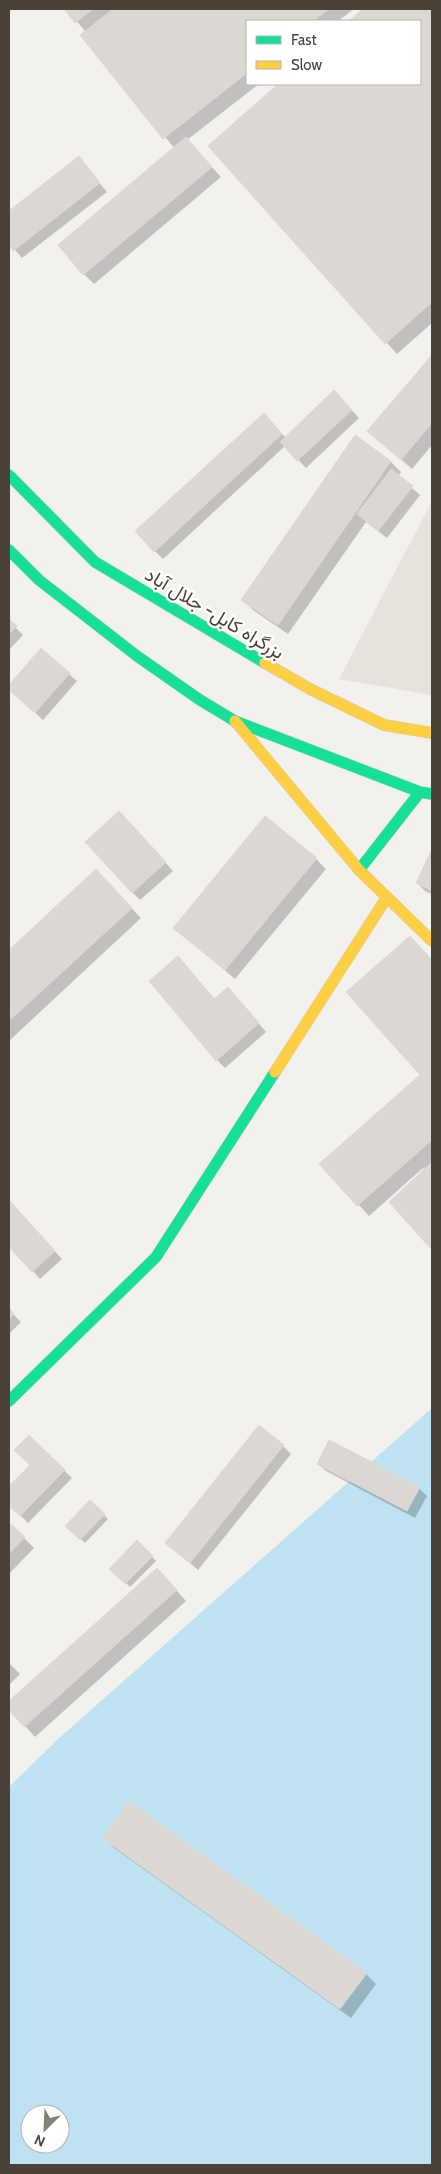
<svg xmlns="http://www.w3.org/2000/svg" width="441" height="2174" viewBox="0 0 441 2174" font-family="Cabin,Vazirmatn,sans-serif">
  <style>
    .residential { fill: #e7e2db }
    .water { fill: #bee2f1; fill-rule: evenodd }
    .shadow { fill: #0003 }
    .building { fill: #dbd8d4; stroke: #dcd8d3 }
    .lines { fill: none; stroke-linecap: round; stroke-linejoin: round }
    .fast-casing { stroke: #d2cdc5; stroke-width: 12 }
    .slow-casing { stroke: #d2cdc5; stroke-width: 12 }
    .fast { stroke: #16e098; stroke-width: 11 }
    .slow { stroke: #ffcf43; stroke-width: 11 }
    .labels { text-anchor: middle; stroke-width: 5; stroke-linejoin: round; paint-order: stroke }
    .street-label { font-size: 19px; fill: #4a4138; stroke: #fff }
  </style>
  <rect width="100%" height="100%" fill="#f3f1ee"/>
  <path class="residential" d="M432,501V695L339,679Z"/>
  <path class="water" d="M432,1408V2165H9V1787L57,1740ZM30,2114H60V2144H30Z"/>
  <path class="shadow" d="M66,9H354L338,21H247V84H259L187,140L221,177L94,284L84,274L175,149L82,35L86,32Z
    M365,9H432V323L397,354L210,146L280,84H420V21H350Z
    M79,158L107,192L22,258L9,243V212Z
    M432,357V445L412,469L369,431Z
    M342,400L359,418L306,468L285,446L163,559L155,551L272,423L286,438Z
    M355,437L391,462L401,472L398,476L420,495L387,538L366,522L288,634L253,610L243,600Z
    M9,621L23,635L9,650Z
    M41,650L77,681L43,720L9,689Z
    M127,820L173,871L140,900L133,893Z
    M432,852V894L425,891L417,883Z
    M316,859L326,869L235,979L175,928Z
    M96,871L141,918L9,1041V952Z
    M421,948L432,961V1248L390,1202L425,1170L423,1168L369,1216L321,1164L422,1075Z
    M186,966L215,1000L236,997L266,1032L225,1068L217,1060Z
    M9,1202L62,1259L40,1279L9,1245Z
    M9,1310L21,1322L9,1334Z
    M29,1437L72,1478L28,1523L9,1504V1488L31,1465Z
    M283,1446L291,1454L198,1570L167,1543Z
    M318,1464L419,1488L427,1496L415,1518L326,1471Z
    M90,1501L108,1519L85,1543L67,1526Z
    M11,1525L34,1548L9,1574V1528Z
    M137,1542L156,1561L130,1587L111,1569Z
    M157,1569L186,1601L35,1737L9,1708V1703Z
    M9,1663L20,1674L9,1685Z
    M104,1838L366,1974L376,1984L351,2018L114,1848Z"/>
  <path class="building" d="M64,9H93L75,23Z
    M113,9H329L313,21H247V73L163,139L80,35Z
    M363,9H432V302L385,344L208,146L278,84H420V21H349Z
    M186,137L212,167L83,275L58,245Z
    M79,156L100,183L13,251L9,245V211Z
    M432,355V423L401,460L367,431Z
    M334,390L352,410L297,461L280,442Z
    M264,413L282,434L154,552L135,531Z
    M355,435L391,461L278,625L241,600Z
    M391,469L413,486L378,531L357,514Z
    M9,619L17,626L9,634Z
    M41,648L70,673L35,713L9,690V685Z
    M119,811L166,862L132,893L85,842Z
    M265,816L317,858L225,970L173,928Z
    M432,849V891L416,883Z
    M96,869L132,908L9,1021V950Z
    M410,936L432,960V1140L357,1206L319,1164L420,1075L346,992Z
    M178,956L214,999L228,987L259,1023L216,1061L149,981Z
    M432,1162V1250L389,1202Z
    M9,1200L55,1251L32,1272L9,1247Z
    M9,1308L14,1314L9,1319Z
    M259,1425L284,1445L190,1563L165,1543Z
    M29,1435L65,1470L20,1516L9,1506V1486L30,1465L14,1450Z
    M329,1440L420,1487L407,1511L317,1464Z
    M90,1500L105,1514L80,1540L65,1526Z
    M11,1524L25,1537L9,1554V1526Z
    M137,1540L153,1556L125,1584L109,1569Z
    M157,1568L177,1590L24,1727L9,1710V1701Z
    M128,1801L367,1973L340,2009L102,1838Z"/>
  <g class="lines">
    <g class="fast-casing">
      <path id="fast" d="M9,475L95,562L265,663
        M9,550L39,580L137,656L200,700L235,721L420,792L432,794
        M359,870L420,792
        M9,1401L156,1257L275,1072"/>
    </g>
    <g class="slow-casing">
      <path id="slow" d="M265,663L310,689L384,725L432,733
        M235,721L359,870L432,941
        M275,1072L387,897"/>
    </g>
    <use href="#fast" class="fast"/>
    <use href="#slow" class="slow"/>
  </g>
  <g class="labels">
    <g class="street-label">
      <text transform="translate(215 613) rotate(31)" y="7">بزرگراه کابل- جلال آباد</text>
    </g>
  </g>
  <rect width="441" height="2174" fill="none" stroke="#4a4138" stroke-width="20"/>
  <rect x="246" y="20" width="175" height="65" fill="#ffffff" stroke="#b7b3af"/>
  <rect x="256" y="36" width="25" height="8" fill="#16e098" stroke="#b7b3af"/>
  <text x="291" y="45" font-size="15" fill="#4a4138">Fast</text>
  <rect x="256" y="61" width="25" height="8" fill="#ffcf43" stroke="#b7b3af"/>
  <text x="291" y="70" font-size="15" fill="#4a4138">Slow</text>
  <g transform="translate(45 2129) rotate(204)"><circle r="24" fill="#ffffff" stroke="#b7b3af"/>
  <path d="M0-4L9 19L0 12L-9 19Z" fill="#857f78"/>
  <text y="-8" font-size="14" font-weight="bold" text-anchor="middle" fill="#4a4138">N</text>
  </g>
</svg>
